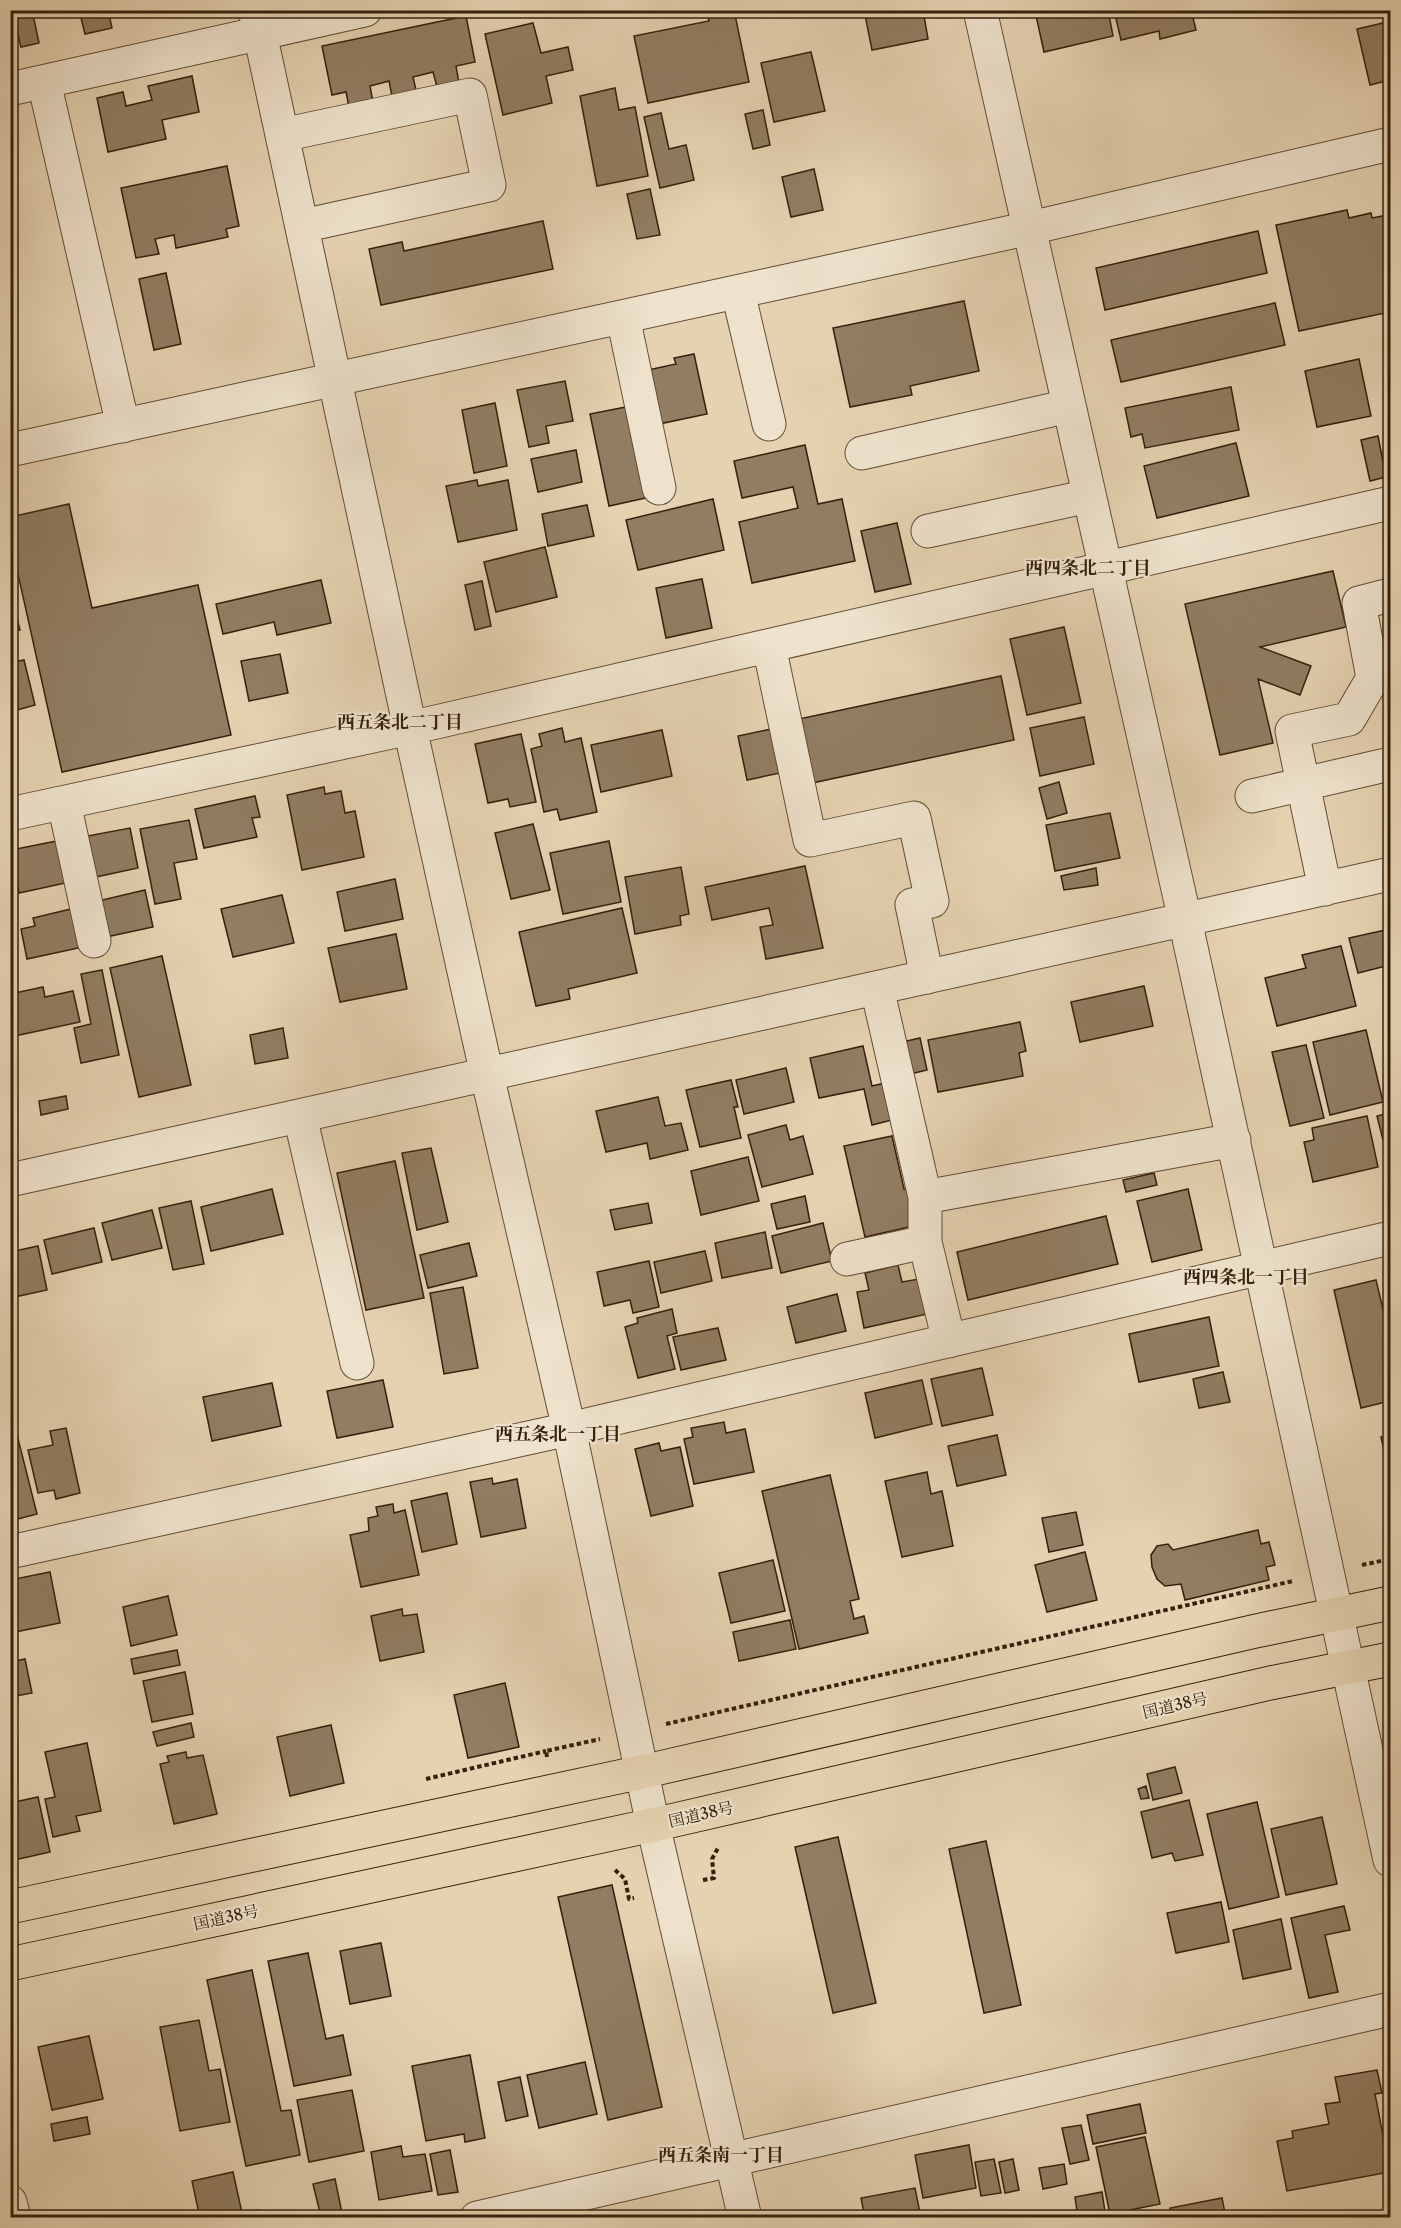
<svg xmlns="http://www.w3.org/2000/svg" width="1401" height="2228" viewBox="0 0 1401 2228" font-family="'Libre Caslon Text','Noto Serif JP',serif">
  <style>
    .building { fill: #917d62; stroke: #35200c; stroke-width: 1.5 }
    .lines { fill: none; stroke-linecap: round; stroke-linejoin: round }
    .minor-casing { stroke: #614c35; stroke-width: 35 }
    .highway-casing { stroke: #35200c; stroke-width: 35 }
    .path { stroke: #35200c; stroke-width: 4; stroke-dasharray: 4.5 3; stroke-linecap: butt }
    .minor { stroke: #eee2cc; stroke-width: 33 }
    .highway { stroke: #e5d2b1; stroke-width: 33 }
    .labels { text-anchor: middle; stroke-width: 4.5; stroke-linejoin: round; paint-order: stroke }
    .street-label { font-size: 16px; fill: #35200c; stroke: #eee2cc }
    .neighbourhood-label { font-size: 18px; font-weight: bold; fill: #35200c; stroke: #eee2cc }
  </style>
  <rect width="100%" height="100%" fill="#e5d2b1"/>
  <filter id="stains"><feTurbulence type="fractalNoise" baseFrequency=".00333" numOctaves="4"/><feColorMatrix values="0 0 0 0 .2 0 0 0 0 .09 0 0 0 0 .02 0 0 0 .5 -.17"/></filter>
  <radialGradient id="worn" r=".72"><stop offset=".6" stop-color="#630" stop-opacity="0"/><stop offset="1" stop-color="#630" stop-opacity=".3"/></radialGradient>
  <path class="building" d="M12,10H32L39,43L21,47Z
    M79,10H108L112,28L85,34Z
    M714,10H734L749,82L648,103L634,36L709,21L707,12Z
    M864,10H923L928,39L872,50Z
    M1108,10L1113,36L1044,52L1035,11Z
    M1114,10H1191L1196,30L1160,39L1159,31L1121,40Z
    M466,16L475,62L456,66L459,83L437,87L433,72L413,77L416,90L392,96L389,81L370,86L373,102L349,107L346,92L332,95L322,46Z
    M533,23L541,53L568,47L573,70L546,76L552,103L503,115L485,34Z
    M1383,23L1390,54V80L1370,85L1357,29Z
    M811,52L825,111L774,122L761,63Z
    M192,76L199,112L162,120L166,139L108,152L97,98L123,92L126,106L152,100L148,86Z
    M615,88L619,110L635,107L648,176L597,186L580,96Z
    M763,110L770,145L753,149L745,114Z
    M661,113L669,149L686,145L694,180L660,188L644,117Z
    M227,166L239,226L226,229L228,237L176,248L174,235L155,239L159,254L136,258L121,188Z
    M814,169L823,210L791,217L782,177Z
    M650,189L660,235L637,239L627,194Z
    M1347,210L1349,218L1371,213L1372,218L1388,215L1390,227V255L1385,256L1390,283V312L1299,331L1276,225Z
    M543,221L553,269L381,305L369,249L402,242L404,251Z
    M1258,231L1267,273L1105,310L1096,268Z
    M166,273L181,344L154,350L139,279Z
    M964,301L979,371L910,386L912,395L850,407L833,328Z
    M1275,303L1285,345L1121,382L1111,340Z
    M694,354L707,414L659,424L648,370L676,364L674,358Z
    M1359,359L1371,416L1317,427L1305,371Z
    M565,381L573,421L546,426L549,443L529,447L517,390Z
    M1231,387L1239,430L1145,448L1142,434L1131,437L1125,408Z
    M495,403L507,466L474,473L462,410Z
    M636,405L655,496L609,506L590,414Z
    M1378,436L1386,477L1370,481L1361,440Z
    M1236,443L1249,496L1157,518L1144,466Z
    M805,445L818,504L842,499L855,561L752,583L739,522L798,508L793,487L742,498L734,461Z
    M576,450L582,482L538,492L531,459Z
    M477,480L478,486L508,480L517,530L458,542L446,486Z
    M713,499L724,550L638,570L626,520Z
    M69,504L92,608L198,585L231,735L62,772L10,538V517Z
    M587,505L594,536L548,546L542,514Z
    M897,523L911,584L875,592L861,531Z
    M545,547L557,597L496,612L484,562Z
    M1333,571L1346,627L1260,647L1311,666L1300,695L1258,679L1273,743L1220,755L1185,604Z
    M702,579L712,628L666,638L656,588Z
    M321,580L331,623L277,635L274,622L223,634L216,604Z
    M482,581L491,626L475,630L465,585Z
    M10,591L20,630L10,632Z
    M1064,627L1081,703L1027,715L1010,639Z
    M280,654L288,693L249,701L241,661Z
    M24,660L35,705L10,712V663Z
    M1001,676L1014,740L812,783L799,719Z
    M1084,717L1094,764L1040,776L1030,728Z
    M562,728L565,742L581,738L597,812L560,820L557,809L544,812L531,749L542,746L539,734Z
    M776,728L785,772L747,780L738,736Z
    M662,730L672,776L601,792L591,745Z
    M521,734L536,802L510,807L508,799L488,803L475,744Z
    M1059,782L1067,813L1047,819L1039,788Z
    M324,787L325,794L341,791L345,813L355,811L364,857L302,870L287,795Z
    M255,796L260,817L252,818L257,837L204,848L195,809Z
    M1110,813L1120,858L1055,871L1046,825Z
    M189,820L197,859L174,863L181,899L155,904L140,829Z
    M533,824L550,890L511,899L495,833Z
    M130,828L138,868L91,878L82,837Z
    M62,840L70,882L19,893L11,850Z
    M609,841L621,902L563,914L550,853Z
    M805,866L823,948L766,959L760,927L773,925L769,908L712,920L705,887Z
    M681,867L689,914L680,916L681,925L635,934L625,877Z
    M1096,868L1098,885L1064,890L1061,876Z
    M395,879L403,919L345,931L337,892Z
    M145,890L153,927L106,937L98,901Z
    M282,895L294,943L233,957L221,909Z
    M75,908L83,947L27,959L21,929L35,926L33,918Z
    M622,908L637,973L568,989L570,999L536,1006L519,932Z
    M1390,929V965L1358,973L1349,938Z
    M396,934L407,989L340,1002L328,948Z
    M1341,946L1356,1006L1277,1026L1265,978L1306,968L1302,955Z
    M162,956L191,1085L139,1097L110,968Z
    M102,970L119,1055L81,1063L74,1028L91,1024L81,974Z
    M1144,986L1153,1026L1080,1042L1071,1002Z
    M43,987L45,997L73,991L80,1022L10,1037V994Z
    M1020,1022L1026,1051L1019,1053L1023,1076L938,1092L928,1040Z
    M283,1028L288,1058L255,1064L250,1035Z
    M1366,1030L1383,1102L1330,1115L1313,1042Z
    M920,1038L927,1070L906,1075L898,1043Z
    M1306,1045L1324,1118L1290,1126L1272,1052Z
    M863,1046L872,1086L885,1083L892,1120L872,1125L864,1089L819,1098L810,1058Z
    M786,1068L794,1102L744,1114L736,1080Z
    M731,1080L738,1107H734L741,1138L700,1147L686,1090Z
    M66,1096L68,1109L41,1115L39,1101Z
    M658,1097L665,1126L681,1123L688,1150L650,1159L647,1143L606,1152L596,1111Z
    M1390,1113V1156H1387L1377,1116Z
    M1367,1116L1378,1167L1313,1182L1304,1142L1314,1140L1312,1128Z
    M786,1125L790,1140L803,1136L813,1174L762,1187L748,1135Z
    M892,1136L904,1189L911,1187L913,1226L865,1237L844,1146Z
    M431,1148L448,1222L417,1230L402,1153Z
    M748,1157L759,1201L701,1215L691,1171Z
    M395,1161L424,1298L366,1310L337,1173Z
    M1154,1173L1157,1185L1126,1192L1123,1180Z
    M272,1189L283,1234L211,1251L201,1207Z
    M1188,1189L1202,1250L1152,1262L1137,1201Z
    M805,1196L810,1222L777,1229L771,1204Z
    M191,1201L204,1264L173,1270L159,1208Z
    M648,1203L652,1223L615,1230L610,1210Z
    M152,1210L162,1248L112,1260L102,1223Z
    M1106,1216L1118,1264L968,1300L957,1252Z
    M823,1223L832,1261L781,1273L772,1236Z
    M94,1228L102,1262L52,1274L44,1240Z
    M765,1232L772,1268L722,1278L715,1243Z
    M469,1243L477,1276L428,1288L420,1255Z
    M38,1246L47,1290L10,1298V1252Z
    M705,1251L712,1281L661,1293L654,1262Z
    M649,1261L659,1307L633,1313L630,1300L604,1306L597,1272Z
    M898,1265L902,1282L919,1279L927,1314L864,1328L857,1292L869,1290L865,1273Z
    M1376,1280L1386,1322L1390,1321V1401L1361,1408L1334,1290Z
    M463,1287L478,1368L444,1374L430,1293Z
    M837,1294L846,1331L796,1343L787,1307Z
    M672,1309L677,1333L667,1336L675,1369L638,1378L625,1327L638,1323L637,1318Z
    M1209,1317L1219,1366L1139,1382L1129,1334Z
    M718,1328L726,1360L681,1370L673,1337Z
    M982,1368L993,1415L942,1426L931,1379Z
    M1223,1372L1230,1402L1199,1408L1193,1379Z
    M383,1380L393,1427L337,1438L327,1391Z
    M922,1380L932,1424L875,1438L865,1393Z
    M272,1383L281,1426L212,1441L203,1397Z
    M10,1407L37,1514L10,1521Z
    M724,1422L726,1433L745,1429L754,1472L694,1484L684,1439L693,1437L691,1428Z
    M66,1428L80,1493L56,1499L54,1490L38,1493L28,1450L53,1445L50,1431Z
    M1390,1434V1478L1381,1437Z
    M997,1435L1006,1475L957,1486L948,1446Z
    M659,1443L661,1451L680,1447L693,1506L651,1516L635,1449Z
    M927,1472L931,1494L942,1491L953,1546L902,1557L885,1481Z
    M830,1475L859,1599L850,1601L854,1619L864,1616L868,1633L799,1649L762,1491Z
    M492,1478L493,1484L517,1479L526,1528L481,1537L470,1482Z
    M447,1493L457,1544L422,1552L411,1501Z
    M393,1504L394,1513L405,1510L419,1575L361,1587L350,1535L369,1531L368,1518L378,1516L376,1507Z
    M1076,1512L1083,1545L1049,1552L1042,1518Z
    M1258,1530L1261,1544L1269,1542L1275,1565L1266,1567L1269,1580L1185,1600L1181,1584L1165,1586L1157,1579L1152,1567L1151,1555L1157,1546L1168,1544L1173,1550Z
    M1085,1552L1097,1600L1047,1612L1035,1565Z
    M773,1560L785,1611L731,1623L719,1573Z
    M50,1572L60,1623L10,1633V1580Z
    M168,1596L177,1635L131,1646L123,1607Z
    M402,1609L403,1616L417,1614L424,1652L380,1661L371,1616Z
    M790,1620L796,1649L739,1661L733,1632Z
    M177,1650L180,1665L134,1674L131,1659Z
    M25,1659L32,1693L10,1697V1662Z
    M185,1672L193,1714L152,1722L143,1681Z
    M505,1683L519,1747L468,1758L454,1695Z
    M191,1723L194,1737L157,1746L153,1732Z
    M331,1725L344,1783L290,1796L277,1737Z
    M87,1743L101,1811L76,1816L80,1831L53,1837L45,1799L55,1797L45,1752Z
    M186,1752L187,1758L203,1755L217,1814L174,1824L160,1764L169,1762L167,1756Z
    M1175,1767L1182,1793L1153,1800L1147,1774Z
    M1146,1786L1149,1798L1141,1799L1138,1789Z
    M38,1797L50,1852L10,1861V1803Z
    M1189,1800L1203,1855L1175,1861L1172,1853L1152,1858L1141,1812Z
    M1257,1802L1279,1897L1229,1909L1207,1814Z
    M1322,1817L1337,1884L1286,1895L1271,1829Z
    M838,1837L876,2003L833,2013L795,1847Z
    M986,1841L1021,2005L984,2013L949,1849Z
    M612,1885L662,2107L608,2120L558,1897Z
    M1221,1902L1229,1942L1176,1953L1167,1913Z
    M1344,1906L1350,1930L1325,1935L1338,1992L1309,1998L1291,1918Z
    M1281,1919L1291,1969L1243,1979L1233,1930Z
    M381,1943L391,1996L350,2004L340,1951Z
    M308,1953L326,2039L343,2035L351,2075L294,2086L268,1961Z
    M252,1970L281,2111L291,2110L300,2155L246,2166L207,1980Z
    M199,2020L209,2071L220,2069L230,2122L180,2131L160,2027Z
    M89,2036L103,2099L52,2110L38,2047Z
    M470,2055L485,2138L465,2142L464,2134L426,2141L412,2066Z
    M585,2062L597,2114L539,2128L527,2075Z
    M1377,2070L1382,2093L1375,2094L1390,2172L1287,2191L1277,2141L1293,2138L1292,2131L1329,2124L1325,2104L1340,2102L1335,2077Z
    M520,2077L528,2116L506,2121L498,2082Z
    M352,2090L364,2151L309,2162L297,2100Z
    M1140,2104L1146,2133L1093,2144L1087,2115Z
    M87,2117L90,2134L54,2141L51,2124Z
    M1081,2125L1089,2160L1070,2164L1062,2128Z
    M1145,2137L1160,2204L1110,2214L1096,2147Z
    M969,2145L976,2188L923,2198L915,2155Z
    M401,2146L403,2157L425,2154L432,2191L379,2200L371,2152Z
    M450,2150L458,2192L438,2195L430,2154Z
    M994,2159L1001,2193L981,2196L975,2162Z
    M1013,2159L1019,2190L1005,2193L999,2162Z
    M1064,2164L1067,2184L1043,2189L1039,2168Z
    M233,2172L242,2213L257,2210L259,2218H200L192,2181Z
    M335,2179L342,2213L321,2217L313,2184Z
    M915,2188L921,2218H865L861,2198Z
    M1102,2192L1106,2218H1078L1075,2197Z
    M1222,2198L1226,2218H1171L1170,2208Z
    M1381,2211L1382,2218H1348Z"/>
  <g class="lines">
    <g class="minor-casing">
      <path id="minor" d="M255,10L410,728L487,1075L569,1429L653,1825L745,2218
        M980,10L1185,920L1390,1860
        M44,82L123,426
        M10,89L365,10
        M282,135L470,95L489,185L302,226
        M738,292L769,424
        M623,317L659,488
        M10,450L1030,228L1390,144
        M862,453L1069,406
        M928,531L1089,496
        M769,646L810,840L914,818L932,901L912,905L927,977
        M1252,796L1390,764
        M64,803L94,941
        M10,814L410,728L1390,503
        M1325,889L1292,731L1349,719L1373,678L1359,603L1390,595
        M877,988L925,1197V1242
        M300,1116L357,1363
        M10,1180L1390,874
        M925,1197L1234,1140
        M847,1259L925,1242L949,1341
        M10,1552L569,1429L1390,1238
        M10,2202L14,2218
        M477,2218L1390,2009"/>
    </g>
    <g class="highway-casing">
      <path id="highway" d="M10,1907L642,1772L1256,1631L1390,1603
        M10,1964L653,1825L1270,1683L1390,1659"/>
    </g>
    <path class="path" d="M1362,1565L1390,1559
      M666,1724L1293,1581
      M547,1757L546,1751L600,1739
      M426,1779L546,1751
      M615,1870L625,1879L629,1899L634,1898
      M703,1880L714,1878L712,1859L718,1848"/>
    <use href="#minor" class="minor"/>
    <use href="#highway" class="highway"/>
  </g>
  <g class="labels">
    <g class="street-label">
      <text transform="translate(1175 1705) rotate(-13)" y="6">国道38号</text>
      <text transform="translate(701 1814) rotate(-13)" y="6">国道38号</text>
      <text transform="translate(226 1917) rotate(-12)" y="6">国道38号</text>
    </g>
    <g class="neighbourhood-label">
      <text x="1088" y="574">西四条北二丁目</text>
      <text x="400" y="728">西五条北二丁目</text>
      <text x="1246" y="1283">西四条北一丁目</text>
      <text x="558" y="1440">西五条北一丁目</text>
      <text x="721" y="2161">西五条南一丁目</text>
    </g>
  </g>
  <rect width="1401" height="2228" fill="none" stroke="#e5d2b1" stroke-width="36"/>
  <rect x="12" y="12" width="1377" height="2204" fill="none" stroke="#35200c" stroke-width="3"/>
  <rect x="18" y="18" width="1365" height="2192" fill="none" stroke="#35200c" stroke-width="1.5"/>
  <rect width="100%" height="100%" filter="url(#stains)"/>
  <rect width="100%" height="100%" fill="url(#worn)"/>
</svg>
